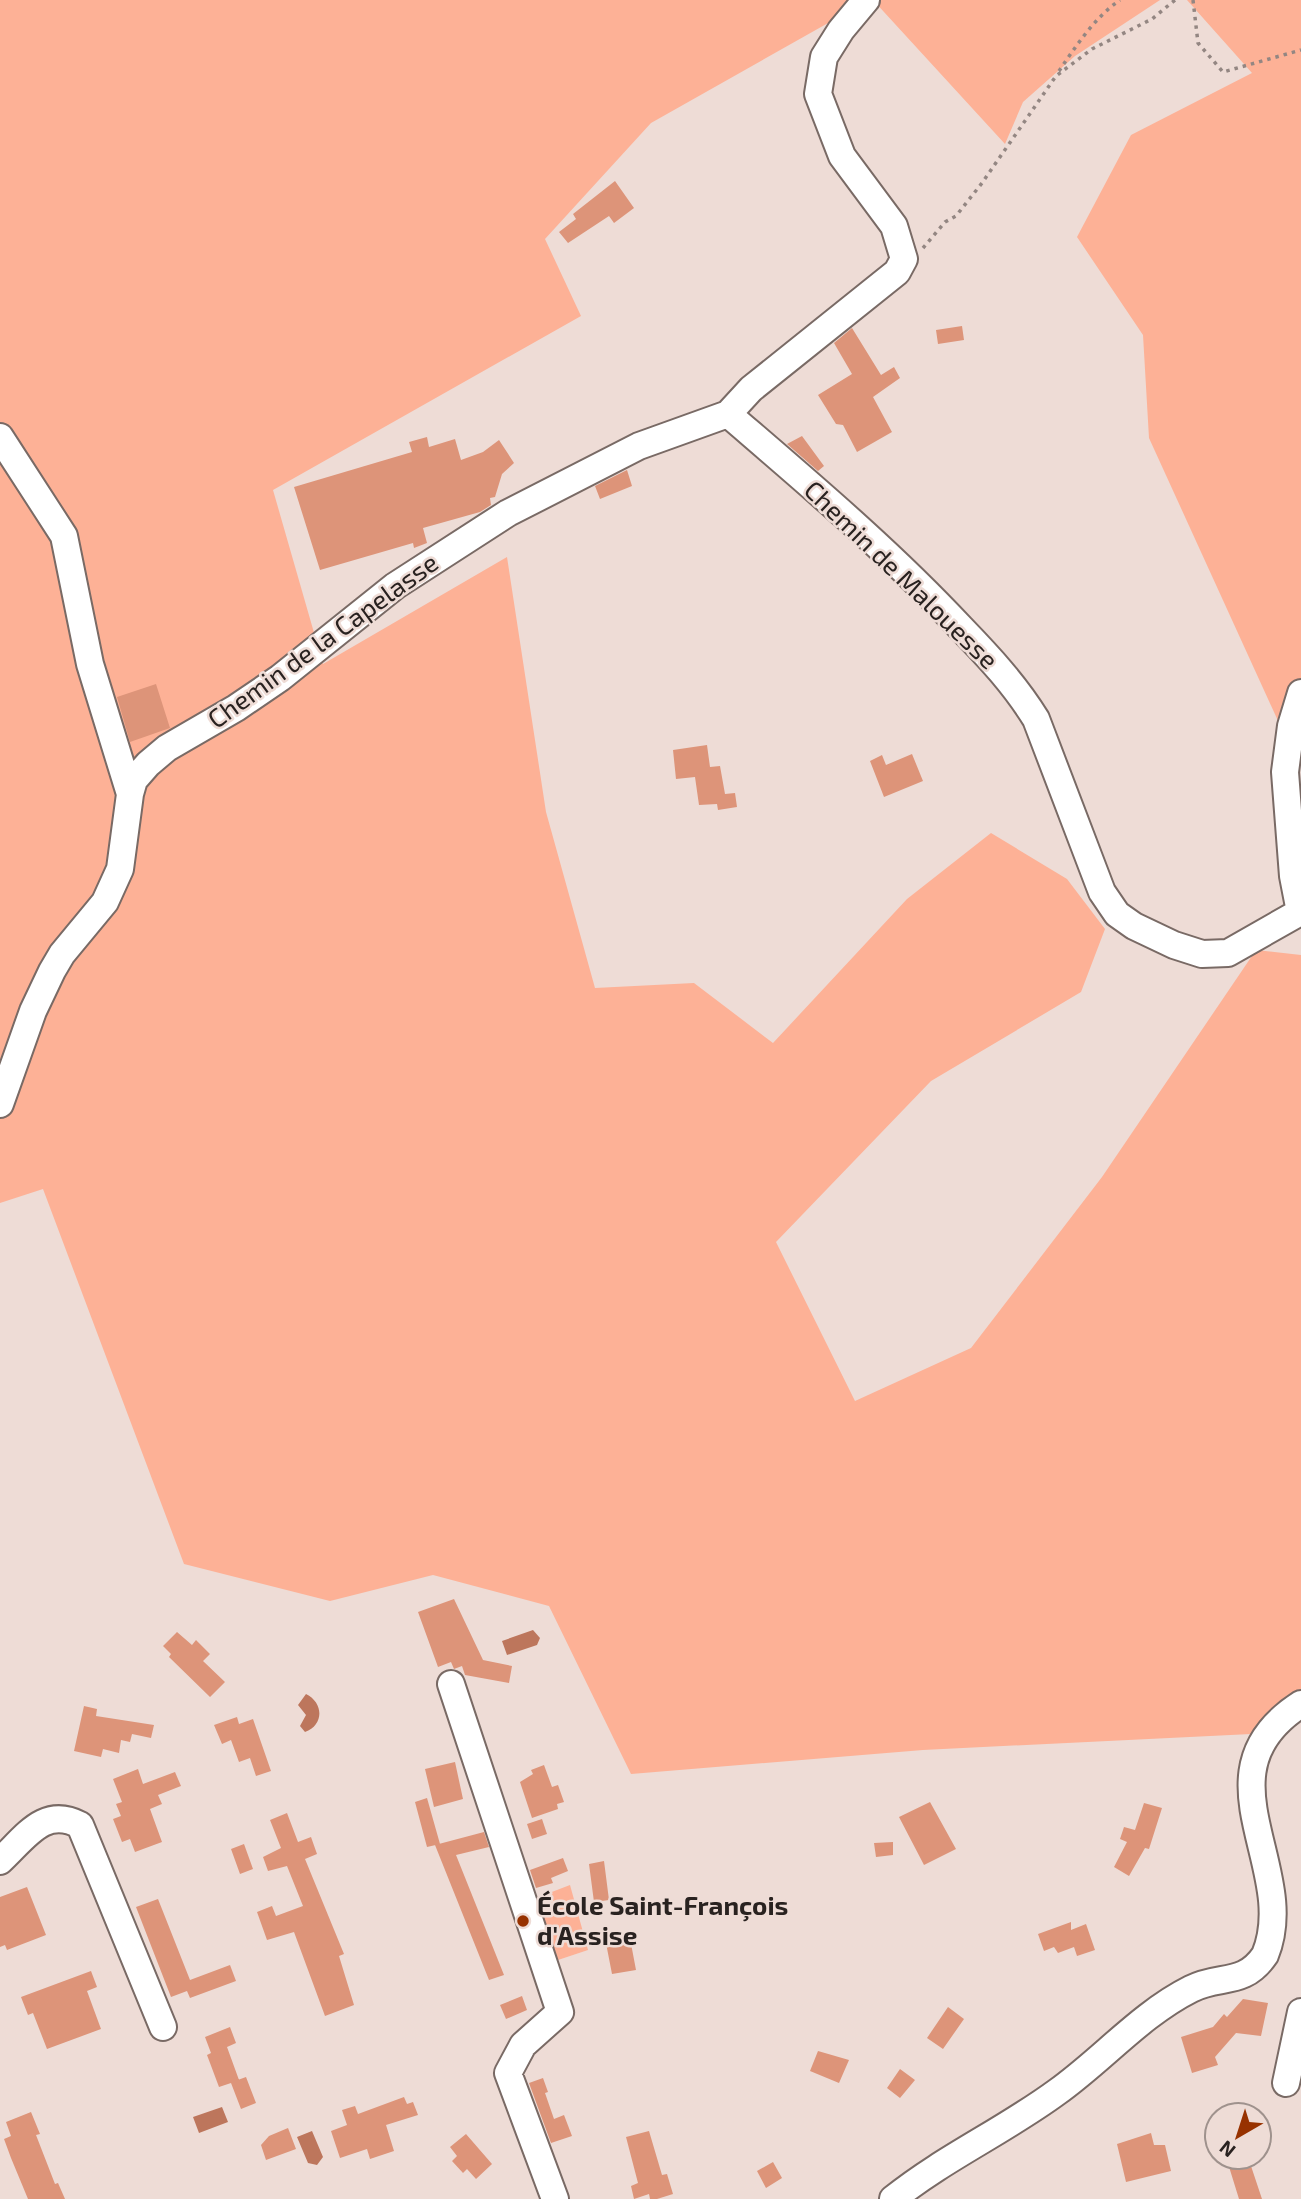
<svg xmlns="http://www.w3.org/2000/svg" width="1301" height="2199" viewBox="0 0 1301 2199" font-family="'Exo 2',sans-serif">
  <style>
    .green { fill: #fdb196 }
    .water { fill: #bd765c }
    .building { fill: #dd9479 }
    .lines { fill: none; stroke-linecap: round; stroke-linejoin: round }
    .minor-casing { stroke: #796a65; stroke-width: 30 }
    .path { stroke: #938682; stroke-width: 3.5; stroke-dasharray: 3.5 5; stroke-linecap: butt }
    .minor { stroke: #fff; stroke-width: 26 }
    .poi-dot { fill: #973200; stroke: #eedcd6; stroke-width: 2.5 }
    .labels { text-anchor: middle; stroke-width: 5; stroke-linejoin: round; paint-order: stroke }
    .street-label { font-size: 26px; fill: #292220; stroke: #eedcd6 }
    .poi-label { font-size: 26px; font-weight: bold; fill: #292220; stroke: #eedcd6; text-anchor: start }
  </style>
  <rect width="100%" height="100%" fill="#eedcd6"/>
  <path class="green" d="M0,0H869L651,123L545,239L581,316L273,490L323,664L507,557L546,812L595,988L694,983L773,1043L907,899L991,833L1067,879L1105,929L1081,992L931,1081L776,1242L855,1401L971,1348L1102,1177L1256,950L1301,955V1697L1251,1734L923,1750L631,1774L549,1606L433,1575L330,1601L184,1564L43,1189L0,1203Z
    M873,0H1160L1075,56L1023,102L1005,144Z
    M1187,0H1301V738L1284,734L1149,438L1143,335L1077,237L1131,135L1252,73Z
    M570,1885L588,1950L552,1962L531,1900Z"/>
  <path class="water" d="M533,1630L540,1638L537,1645L507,1655L502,1641Z
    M306,1694C324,1703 324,1725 305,1732L300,1726L306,1715L298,1705Z
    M222,2107L228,2122L199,2133L193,2117Z
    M312,2131L323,2157L317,2165L308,2163L297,2137Z"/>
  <path class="building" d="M615,181L634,208L614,223L609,216L568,243L559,232L576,219L573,214Z
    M962,326L964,340L938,344L936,330Z
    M852,328L881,375L894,367L900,378L873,397L892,432L857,452L843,425L836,424L818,395L852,374L834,343Z
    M802,436L824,466L818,471L787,444Z
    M427,437L429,447L455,439L461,460L483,452L499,440L514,463L502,474L495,497L490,498L491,505L480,512L423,528L427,543L414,548L413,543L320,570L294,487L412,452L409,442Z
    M627,470L632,486L600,499L595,486Z
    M156,684L170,728L130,742L117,697Z
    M707,745L710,767L720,766L725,794L735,793L737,807L718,810L717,804L699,805L695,777L676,779L673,750Z
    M912,754L923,781L884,797L870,761L882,755L886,765Z
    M454,1599L483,1660L512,1666L509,1683L465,1675L462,1666L454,1669L451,1662L438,1667L418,1612Z
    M177,1632L192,1645L196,1640L210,1654L203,1661L225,1682L210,1697L169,1657L171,1654L163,1646Z
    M84,1706L97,1709L96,1716L154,1725L151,1738L132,1734L130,1742L121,1740L119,1753L103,1749L101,1757L74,1751Z
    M237,1717L239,1724L253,1719L271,1771L256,1776L250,1758L239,1762L231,1740L222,1744L214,1725Z
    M455,1762L463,1799L434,1807L425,1769Z
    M544,1765L552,1787L558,1785L564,1802L557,1804L558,1809L532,1818L520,1782L533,1774L531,1770Z
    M138,1769L143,1784L175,1772L181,1786L158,1795L162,1804L150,1809L162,1842L135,1852L130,1839L122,1842L113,1819L121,1816L116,1804L122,1802L113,1779Z
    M427,1798L440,1844L427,1847L415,1802Z
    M930,1802L956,1849L924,1865L899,1817Z
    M1144,1803L1162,1808L1149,1849L1145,1848L1129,1876L1114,1867L1127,1842L1120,1839L1124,1827L1135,1830Z
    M287,1813L298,1842L311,1837L317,1854L305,1859L344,1954L339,1956L354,2005L325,2016L294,1932L267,1940L257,1912L272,1906L276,1916L303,1906L287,1866L268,1871L263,1857L281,1848L270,1820Z
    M542,1819L547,1834L532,1839L527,1824Z
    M484,1832L489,1847L456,1855L504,1975L489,1980L435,1845Z
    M893,1842V1855L876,1857L874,1843Z
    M244,1844L253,1869L240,1874L231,1849Z
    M563,1858L568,1871L551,1878L553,1883L536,1888L530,1870Z
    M604,1861L609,1900L594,1902L589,1864Z
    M27,1887L46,1935L7,1950L5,1945L0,1947V1897Z
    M158,1899L190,1980L230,1965L236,1981L190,1998L187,1991L171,1997L136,1907Z
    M1071,1922V1930L1086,1924L1095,1950L1077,1956L1074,1947L1058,1953L1054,1947L1044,1951L1038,1934Z
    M629,1933L636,1970L612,1974L605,1938Z
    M91,1971L97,1987L87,1991L101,2029L47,2049L33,2013L28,2015L21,1997Z
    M522,1996L527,2010L506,2019L500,2005Z
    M1243,1999L1268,2003L1261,2036L1236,2033L1215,2057L1218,2065L1192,2073L1181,2037L1213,2027L1224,2014L1227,2017Z
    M948,2007L964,2019L943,2049L927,2038Z
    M230,2027L236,2043L227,2047L239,2080L235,2081L246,2077L256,2103L241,2109L231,2083L219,2087L207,2055L211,2053L205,2037Z
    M818,2051L849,2060L839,2083L810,2071Z
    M900,2069L915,2080L900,2098L887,2088Z
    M543,2078L548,2092L545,2093L554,2119L564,2115L572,2136L551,2143L529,2083Z
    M404,2097L407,2104L413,2102L418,2115L386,2125L394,2151L370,2159L367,2149L340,2158L331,2131L347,2125L342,2110L355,2106L358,2114Z
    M31,2112L40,2134L36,2135L55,2184L58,2183L65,2199H28L11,2158L4,2139L11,2136L6,2122Z
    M288,2128L296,2149L266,2160L261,2145L269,2136Z
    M649,2131L662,2175L667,2174L673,2194L657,2199H650L649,2194L634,2199L631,2186L638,2183L626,2137Z
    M1151,2133L1154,2145H1165L1171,2171L1126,2182L1117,2144Z
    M466,2134L492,2164L476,2179L467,2169L463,2173L452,2161L457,2156L450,2147Z
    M1226,2157H1248L1262,2199H1239Z
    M773,2162L782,2178L766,2188L757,2171Z"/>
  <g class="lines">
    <g class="minor-casing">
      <path id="minor" d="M728,414C808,483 889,551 961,628C989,657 1015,685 1036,719L1102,892L1117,914L1134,926L1174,945L1202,954L1228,953L1300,912
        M0,437L64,536L90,664L130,794
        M1300,912L1293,876L1285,772L1291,726L1301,693
        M0,1104L33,1011L52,971L62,954L105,902L120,869L130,794L134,780L148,764L167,748L236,708L280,678L395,586L508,513L639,446L728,414L751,389L897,272L904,259L894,226L842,156L818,94L824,57L841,30L866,0
        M451,1684L560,2012L523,2045L508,2073L555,2199
        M0,1861C26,1837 44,1806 80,1825L163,2027
        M1286,2083L1301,2012
        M893,2199C944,2158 1004,2131 1057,2092C1102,2060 1141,2014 1191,1989C1220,1974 1243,1987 1265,1955C1301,1868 1193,1773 1301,1704"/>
    </g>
    <path class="path" d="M1193,0L1198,43L1223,72L1301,50
      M1059,71C1076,46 1095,17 1120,0
      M923,248L945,222L956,216L982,183L1056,76L1092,49L1152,19L1175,0"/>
    <use href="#minor" class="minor"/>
  </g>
  <circle class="poi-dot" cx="523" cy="1921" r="7"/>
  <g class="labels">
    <g class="street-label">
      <text transform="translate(901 575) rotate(44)" y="9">Chemin de Malouesse</text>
      <text transform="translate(323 641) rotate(-36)" y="9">Chemin de la Capelasse</text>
    </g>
    <g class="poi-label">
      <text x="537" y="1915">École Saint-François<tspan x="537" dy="30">d'Assise</tspan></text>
    </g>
  </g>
  <g transform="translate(1238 2136) rotate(219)"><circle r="33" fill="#eedcd6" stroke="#9f928d" stroke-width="2"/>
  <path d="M0-5L12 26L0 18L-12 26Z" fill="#973200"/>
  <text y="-10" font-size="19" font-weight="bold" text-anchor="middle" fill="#292220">N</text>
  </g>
</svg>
